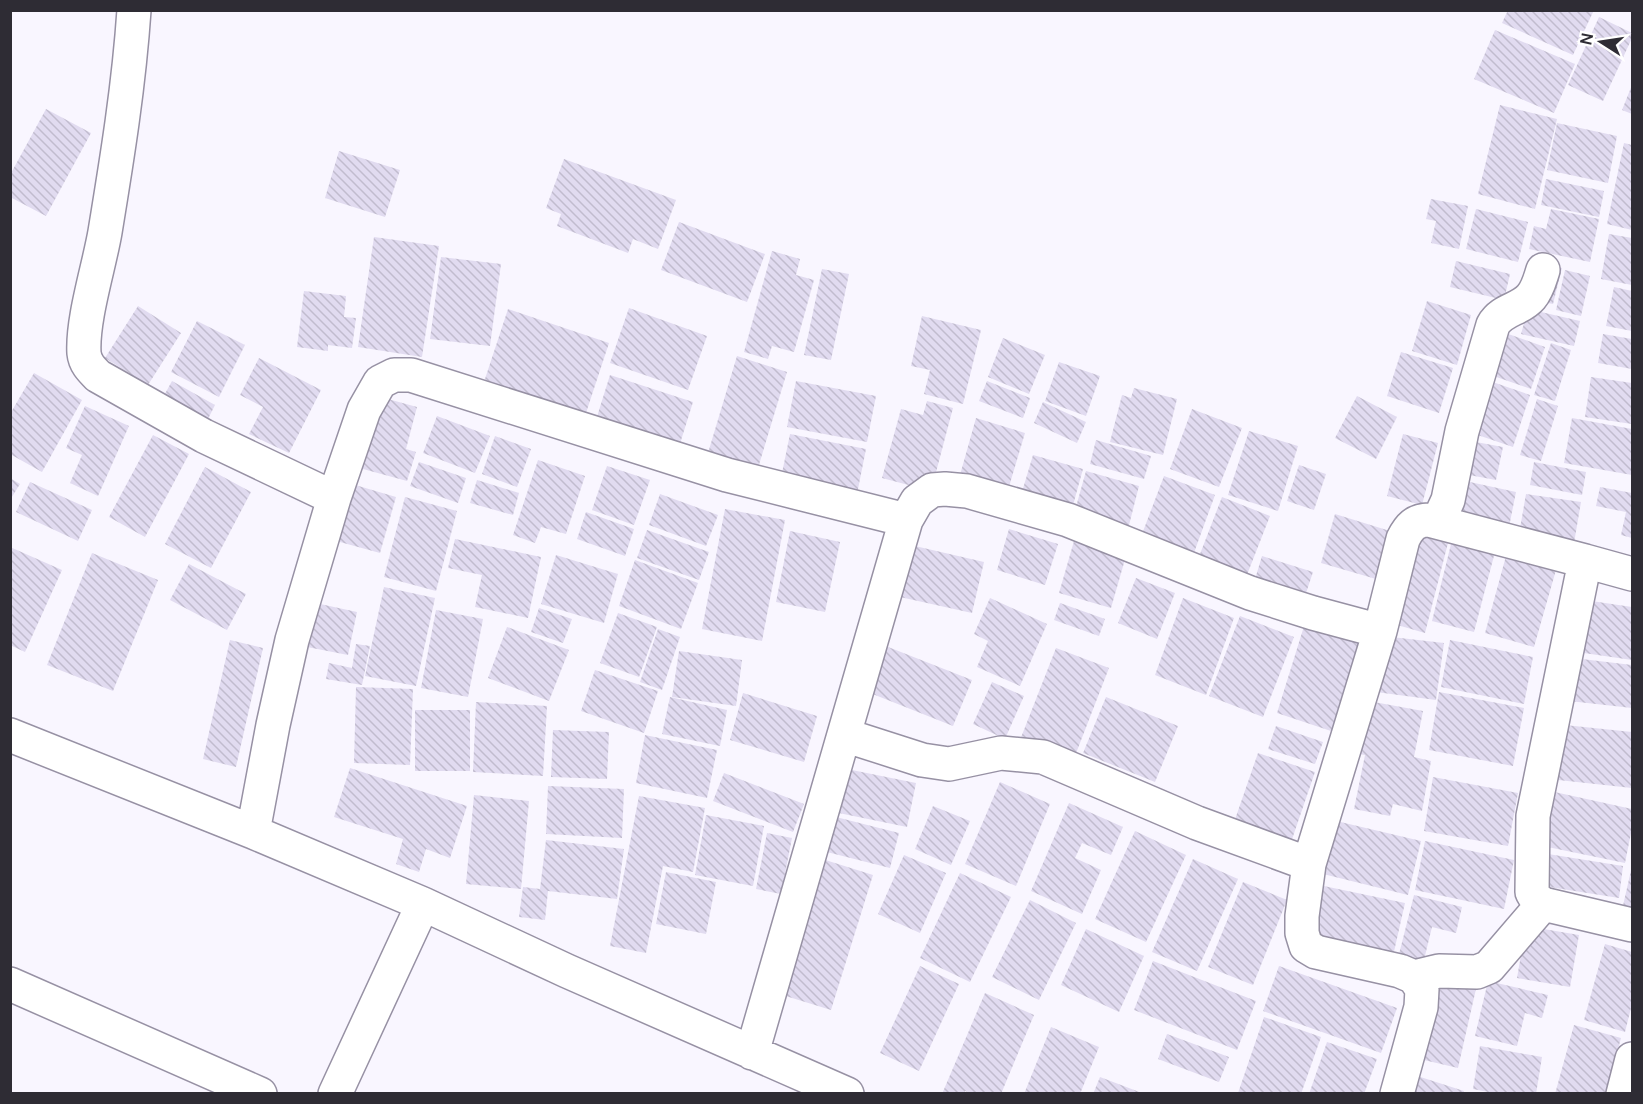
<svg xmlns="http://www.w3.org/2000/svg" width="1643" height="1104" viewBox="0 0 1643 1104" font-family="Manrope,sans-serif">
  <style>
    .building { fill: url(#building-back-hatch) }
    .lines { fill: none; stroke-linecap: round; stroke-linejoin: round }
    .street-casing { stroke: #9791a4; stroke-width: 36 }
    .street { stroke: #fff; stroke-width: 33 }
  </style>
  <defs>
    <pattern id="building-back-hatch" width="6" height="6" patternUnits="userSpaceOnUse" patternTransform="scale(1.5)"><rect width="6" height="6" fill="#e1dbf0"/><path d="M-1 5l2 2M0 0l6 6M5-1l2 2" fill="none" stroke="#c1bcce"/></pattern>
  </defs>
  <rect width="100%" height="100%" fill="#f9f6ff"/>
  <path class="building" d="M1508,10H1594L1573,55L1502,23Z
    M1599,17L1632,33V38L1603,101L1568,85Z
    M1495,30L1575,64L1554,113L1474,79Z
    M1632,85V114L1622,110Z
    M1500,105L1557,119L1535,209L1478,194Z
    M46,109L91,133L46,216L10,197V175Z
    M1557,123L1617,136L1608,183L1547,170Z
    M1624,143L1632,145V230L1607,224Z
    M339,151L400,170L385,217L325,198Z
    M564,159L676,200L658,249L633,239L628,253L557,226L561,214L546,208Z
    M1546,179L1604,191L1599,217L1541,205Z
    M1431,199L1468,206L1459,249L1431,243L1436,221L1426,219Z
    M1476,209L1528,222L1518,262L1466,249Z
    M1551,209L1599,219L1590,262L1529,249L1534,226L1546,229Z
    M679,222L765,254L747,302L661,270Z
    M1609,234L1632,238V285L1601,279Z
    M374,237L439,246L422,357L358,347Z
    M772,251L800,259L796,275L814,280L794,352L772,346L768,359L744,352Z
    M441,257L501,264L490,346L430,339Z
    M1456,261L1510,274L1504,300L1450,287Z
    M1547,264L1562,268L1553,304L1538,301Z
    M822,269L849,274L831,360L804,355Z
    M1565,270L1590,276L1581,316L1556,310Z
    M1614,287L1632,291V331L1606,326Z
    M304,291L346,296L344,317L356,318L352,348L328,345V351L297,347Z
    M1427,301L1471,315L1457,365L1412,351Z
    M138,306L181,333L148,385L105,358Z
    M629,308L707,336L688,390L610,363Z
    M508,309L609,343L584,419L483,385Z
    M1528,309L1580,321L1574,346L1521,334Z
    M922,316L981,330L963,404L924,394L930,370L911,366Z
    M197,321L245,345L219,397L171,372Z
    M1497,330L1545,347L1531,389L1482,372Z
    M1603,334L1632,339V369L1598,363Z
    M1003,338L1045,355L1029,394L988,377Z
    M1551,343L1571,350L1555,401L1534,395Z
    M1401,352L1453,368L1439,413L1387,396Z
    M737,356L787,372L758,468L708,453Z
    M259,358L321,390L289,453L249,434L263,407L240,395Z
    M1059,362L1100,376L1086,416L1045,401Z
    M34,373L82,400L42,472L10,454V414Z
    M610,375L693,402L678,450L595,423Z
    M1591,377L1632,383V424L1585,417Z
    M1481,378L1530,395L1513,447L1463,430Z
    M172,381L215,405L205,425L161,401Z
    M796,381L876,396L867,442L787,427Z
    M987,381L1030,398L1023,418L979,401Z
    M1134,388L1177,399L1163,455L1110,442L1122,395L1131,398Z
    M377,396L417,407L406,449L416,452L407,481L352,466Z
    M1357,396L1397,417L1376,459L1335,438Z
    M1537,399L1558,406L1541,461L1520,455Z
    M927,401L953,408L931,491L882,478L901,409L923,415Z
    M1043,402L1086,422L1077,443L1034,423Z
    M85,406L129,426L98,496L70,483L82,455L66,448Z
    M1192,409L1242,428L1219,487L1170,469Z
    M437,416L490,436L475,473L423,453Z
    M976,418L1025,433L1008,490L960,475Z
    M1572,418L1632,429V475L1564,463Z
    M1249,431L1298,446L1278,511L1228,495Z
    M790,434L866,449L857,494L781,478Z
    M1403,434L1438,443L1422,505L1387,496Z
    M153,435L189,454L145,537L109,517Z
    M495,436L531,449L517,487L482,474Z
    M1096,440L1151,456L1144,479L1090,464Z
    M1465,440L1503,447L1496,480L1458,473Z
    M1033,455L1083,469L1070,516L1019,502Z
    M538,460L585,476L566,534L541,527L535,543L513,535Z
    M419,462L466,478L458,503L410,486Z
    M1534,462L1586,472L1582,495L1530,485Z
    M1299,465L1326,474L1314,510L1287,501Z
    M607,466L650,480L634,525L592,510Z
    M205,467L251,492L211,568L165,544Z
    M1086,471L1139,486L1128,529L1074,514Z
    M1164,476L1215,495L1191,561L1139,542Z
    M10,478L20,484L10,500Z
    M1456,479L1516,492L1508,532L1447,519Z
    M477,480L519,493L513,515L470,503Z
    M30,482L92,510L78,541L16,512Z
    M345,482L396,497L380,553L329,539Z
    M1600,487L1632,493V538L1621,535L1626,512L1596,506Z
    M660,494L718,515L706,546L649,525Z
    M1526,494L1581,502L1573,549L1518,540Z
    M405,497L457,511L436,591L384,577Z
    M1222,497L1270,516L1243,585L1195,567Z
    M725,509L785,520L762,641L702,629Z
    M586,512L634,529L625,556L577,539Z
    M1335,514L1390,531L1376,579L1321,563Z
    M1009,529L1058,544L1045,585L997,570Z
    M647,530L709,552L699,580L637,558Z
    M790,531L840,542L825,612L776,602Z
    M1410,532L1448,543L1425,633L1387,622Z
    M455,539L541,557L528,618L475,607L482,575L448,568Z
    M1452,540L1495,552L1474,632L1432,621Z
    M1074,541L1126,556L1111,608L1059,593Z
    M902,543L984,562L972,613L891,595Z
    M10,547L62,570L25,652L10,645Z
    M92,553L158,580L113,691L47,665Z
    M556,555L618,574L604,623L541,604Z
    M1262,556L1313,572L1302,605L1252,589Z
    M1506,556L1556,570L1534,647L1485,633Z
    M635,560L698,583L681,629L619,606Z
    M189,564L246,594L227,630L170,600Z
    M1136,578L1175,593L1157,639L1118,623Z
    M384,587L435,598L416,686L365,676Z
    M990,598L1047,624L1020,686L977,667L988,641L974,634Z
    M1183,598L1234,618L1206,695L1155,675Z
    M1578,599L1632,607V660L1570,651Z
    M311,602L357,612L348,655L302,646Z
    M1060,603L1105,619L1099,636L1054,620Z
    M539,608L572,619L563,643L531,632Z
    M436,610L483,619L468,697L421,688Z
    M618,613L657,627L639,677L600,663Z
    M1240,616L1294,637L1263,717L1209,696Z
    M1305,623L1366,643L1337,733L1277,713Z
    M507,627L569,650L549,701L488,678Z
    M658,629L680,637L662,690L640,682Z
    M1383,636L1444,643L1436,700L1376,692Z
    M230,640L263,648L236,767L203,759Z
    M1450,640L1533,657L1524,704L1441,687Z
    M878,643L972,680L953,726L860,689Z
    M356,644L370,646L362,685L326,679L329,663L352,668Z
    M1056,648L1109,668L1073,761L1020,740Z
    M679,651L742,660L736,706L672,697Z
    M1565,657L1632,665V708L1560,700Z
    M595,670L658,691L644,733L581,711Z
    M992,682L1024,696L1005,739L973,724Z
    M356,687L413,689L410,765L354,763Z
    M1439,692L1524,708L1513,766L1429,750Z
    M743,693L817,716L804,762L730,740Z
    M670,697L727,710L720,746L662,734Z
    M1106,697L1178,726L1155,782L1083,753Z
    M1363,700L1423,711L1414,757L1431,761L1422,811L1393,804L1390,816L1354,809L1365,755L1353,753Z
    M476,702L547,706L543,776L473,772Z
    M415,710H470V771H415Z
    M1555,724L1632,732V788L1549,779Z
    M1276,726L1323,742L1315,764L1268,749Z
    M553,730L609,732L607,779L551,777Z
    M645,735L717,750L707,798L636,783Z
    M1258,753L1315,772L1288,851L1231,831Z
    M837,767L916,783L907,827L829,811Z
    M350,768L467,806L450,858L426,849L419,872L396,864L403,839L334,817Z
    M724,773L804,804L793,832L713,801Z
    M1433,777L1518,793L1508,846L1424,831Z
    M1000,782L1050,804L1016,886L965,864Z
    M548,786L624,789L622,838L546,834Z
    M1550,791L1632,809V828L1625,863L1538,845Z
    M474,795L529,801L521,889L466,884Z
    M639,796L705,808L693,872L663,866L646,953L610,946Z
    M1069,803L1123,827L1111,855L1082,843L1075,858L1101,870L1082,914L1031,891Z
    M933,806L970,821L951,865L915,849Z
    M706,815L764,826L753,886L695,875Z
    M828,815L899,833L890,868L819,850Z
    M1332,820L1421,841L1408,895L1319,873Z
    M1135,831L1186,855L1146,942L1095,919Z
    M767,833L792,838L781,894L756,889Z
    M546,840L624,849L617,899L548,891L545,920L519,917L523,887L540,889Z
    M1425,841L1514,860L1504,909L1415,890Z
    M1548,854L1623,866L1619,898L1543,886Z
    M904,855L946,873L920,933L878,914Z
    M819,858L873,875L831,1010L776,993Z
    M1193,859L1238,879L1197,971L1152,952Z
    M1632,866V913L1622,910Z
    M666,872L716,882L706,934L656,924Z
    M960,873L1011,897L970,982L920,958Z
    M1243,882L1287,900L1253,985L1208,967Z
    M1319,885L1405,903L1393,956L1309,938Z
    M1414,895L1462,907L1456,933L1432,927L1422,968L1397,962Z
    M1030,900L1076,923L1039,1000L992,977Z
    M1526,926L1579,935L1570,987L1517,978Z
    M1086,929L1144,956L1119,1012L1061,985Z
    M1605,944L1632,952V1004L1625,1032L1584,1020Z
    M1153,961L1256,1001L1237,1050L1134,1010Z
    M920,966L959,984L919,1071L880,1053Z
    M1279,966L1397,1008L1381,1053L1263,1011Z
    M1429,978L1476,989L1458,1068L1411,1057Z
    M1488,981L1548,995L1542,1018L1525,1013L1517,1046L1475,1036Z
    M985,993L1034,1015L1001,1094H972L965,1091L964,1094H942Z
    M1264,1017L1321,1037L1301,1094L1238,1093Z
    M1574,1025L1621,1038L1606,1094H1555Z
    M1051,1027L1099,1047L1080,1094H1024Z
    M1167,1034L1229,1057L1219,1082L1158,1059Z
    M1327,1042L1377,1059L1364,1094H1309Z
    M1480,1046L1542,1057L1536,1094H1498L1473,1089Z
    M1408,1073L1464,1091L1463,1094H1402Z
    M1100,1077L1142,1093V1094H1093Z"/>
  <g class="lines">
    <g class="street-casing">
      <path id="street" d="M134,10C129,85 117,159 105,232C99,267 82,319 84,353C85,363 91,369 98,376L204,436L334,498
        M1438,522L1448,500L1462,431L1493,325C1502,309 1520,310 1531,297C1538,289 1540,279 1543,270
        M1632,574L1585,561L1533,816L1532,892L1536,899L1543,904L1632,925
        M10,735L253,832L423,904L567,971L847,1094
        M844,735L922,760L949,764L1001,753L1043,757L1197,823L1309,864
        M253,832L273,725L292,640L334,498L364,410L380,382L394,375H411L727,475L906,520
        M1414,977L1439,971L1477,972L1489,967L1543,904
        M10,984L260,1094
        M752,1053L906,520L917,501L932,490L945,489L967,491L1068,520L1250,593L1313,613L1380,631
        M335,1094L423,904
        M1397,1094L1421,1007L1422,989L1414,977L1400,971L1316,952L1306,946L1302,933V916L1309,864L1380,631L1403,539C1409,527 1415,520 1429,520L1585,561
        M1623,1094L1632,1059"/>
    </g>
    <use href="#street" class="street"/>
  </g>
  <rect width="1643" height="1104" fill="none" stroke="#2e2c34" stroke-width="24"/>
  <g transform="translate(1601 42) rotate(282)" stroke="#ffffff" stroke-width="4.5" paint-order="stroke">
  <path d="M0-4.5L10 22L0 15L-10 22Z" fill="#2e2c34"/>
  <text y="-9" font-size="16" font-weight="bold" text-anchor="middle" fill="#2e2c34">N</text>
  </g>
</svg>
